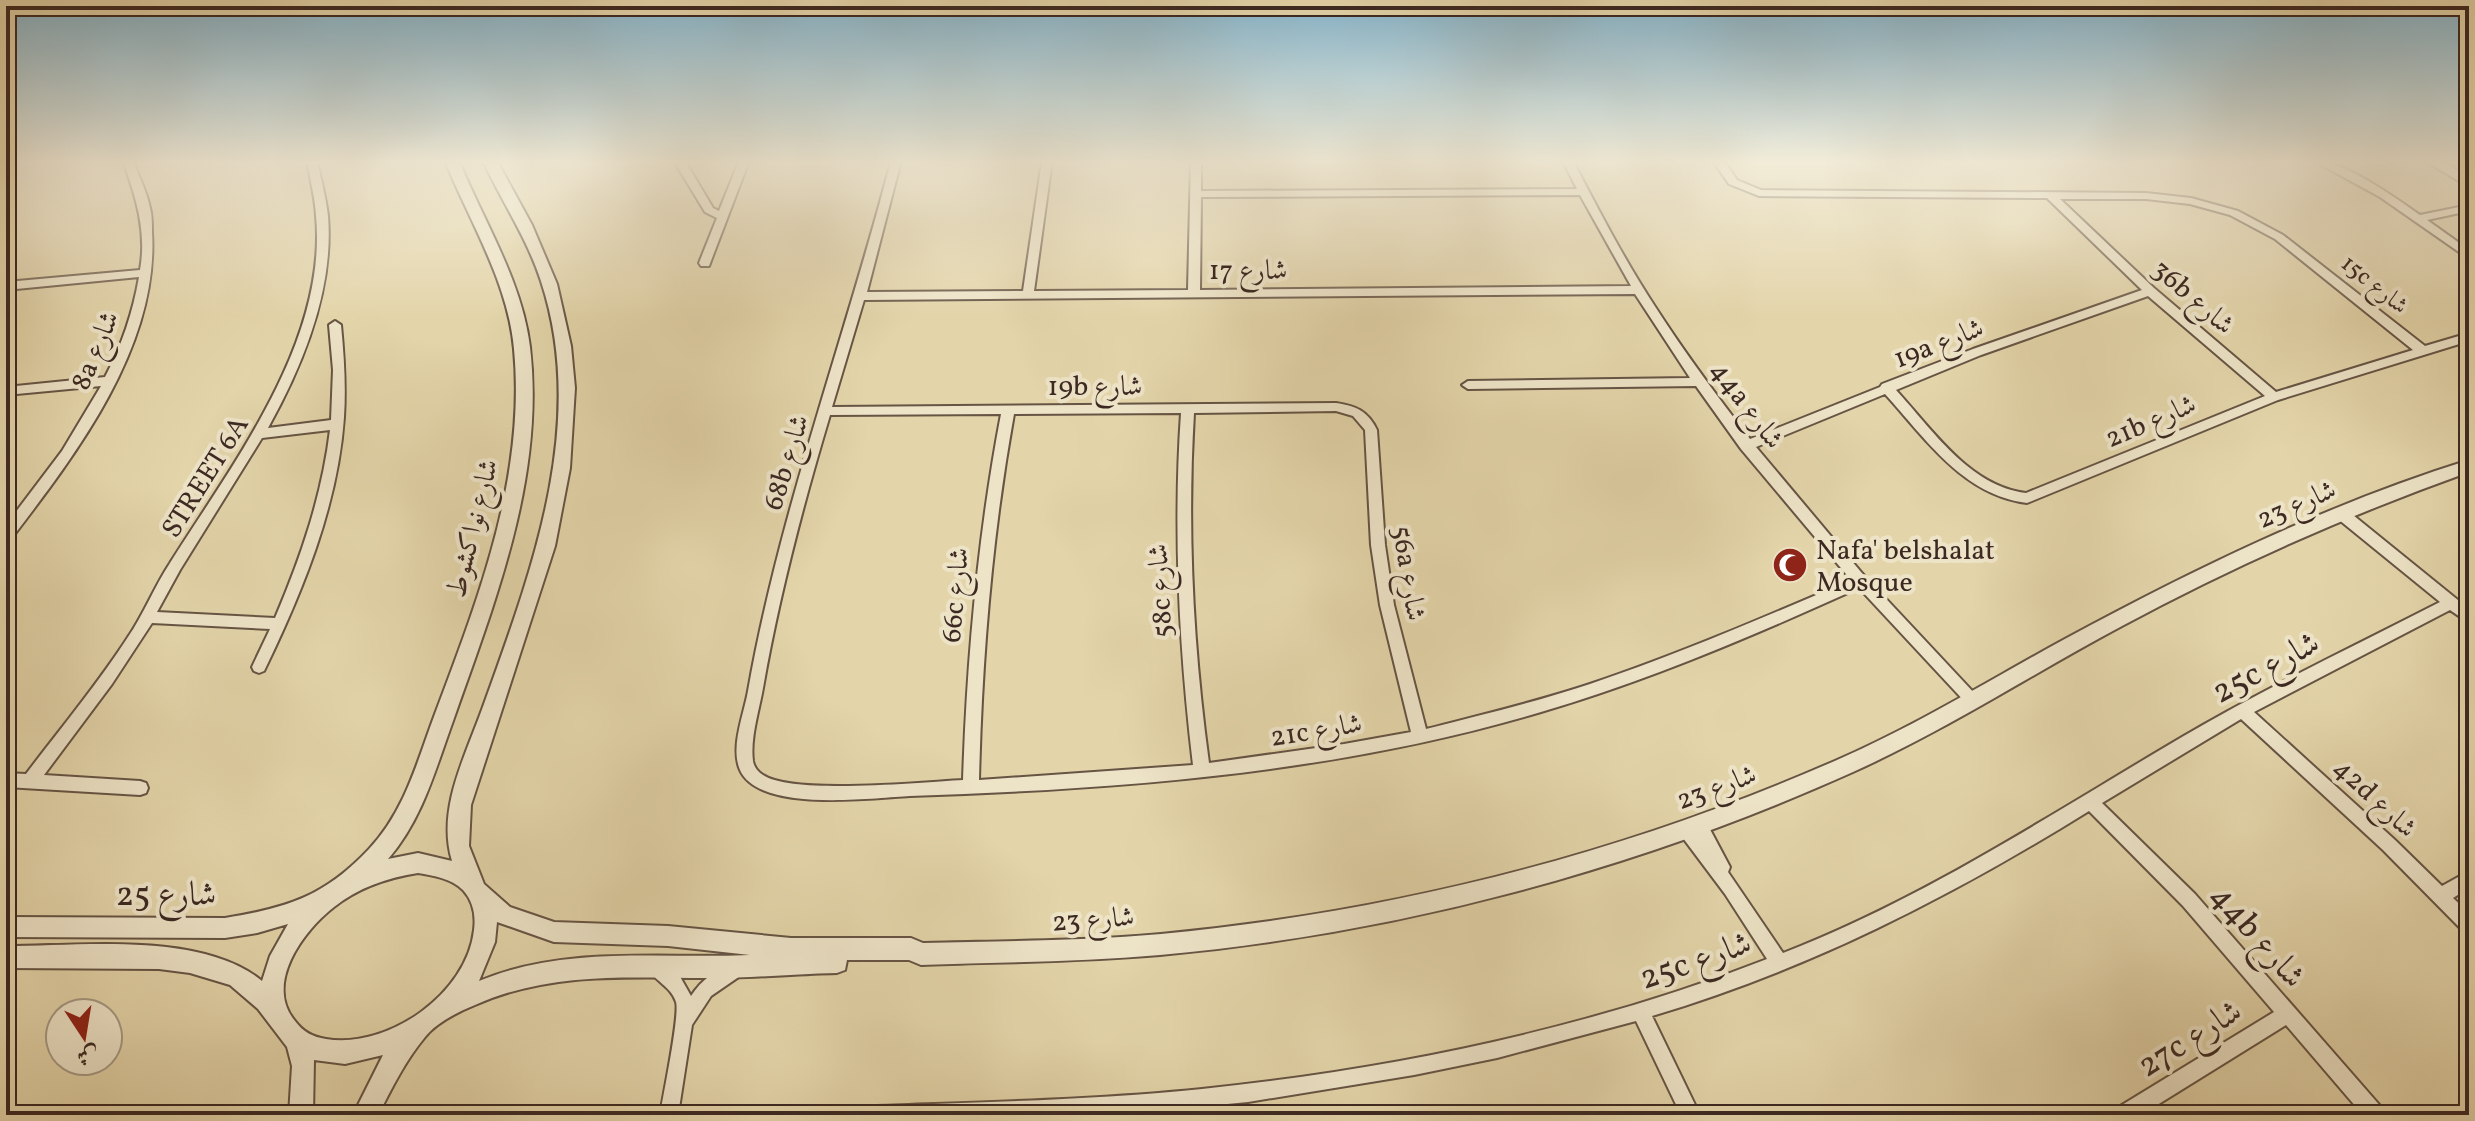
<svg xmlns="http://www.w3.org/2000/svg" width="2475" height="1121" viewBox="0 0 2475 1121" font-family="Vollkorn,Amiri,serif">
  <style>
    .lines { fill: none; stroke-linecap: round; stroke-linejoin: round }
    .minor-casing { stroke: #665444; stroke-width: 4 }
    .tertiary-casing { stroke: #665444; stroke-width: 4 }
    .minor { fill: #ede3c7; fill-rule: evenodd }
    .tertiary { fill: #ede3c7; fill-rule: evenodd }
    .labels { text-anchor: middle; stroke-width: 8; stroke-linejoin: round; paint-order: stroke }
    .far-street-label { font-size: 24px; fill: #3c2922; stroke: #ede3c7 }
    .street-label { font-size: 28px; fill: #3c2922; stroke: #ede3c7 }
    .poi-label { font-size: 28px; fill: #3c2922; stroke: #ede3c7; text-anchor: start }
    .near-street-label { font-size: 34px; fill: #3c2922; stroke: #ede3c7 }
  </style>
  <rect width="100%" height="100%" fill="#e3d4a9"/>
  <filter id="stains"><feTurbulence type="fractalNoise" baseFrequency=".0025" numOctaves="4"/><feColorMatrix values="0 0 0 0 .2 0 0 0 0 .09 0 0 0 0 .02 0 0 0 .5 -.17"/></filter>
  <radialGradient id="worn" r=".72"><stop offset=".6" stop-color="#630" stop-opacity="0"/><stop offset="1" stop-color="#630" stop-opacity=".3"/></radialGradient>
  <g class="lines">
    <g class="minor-casing">
      <path id="minor" d="M123,161H133C139,177 147,192 150,208C152,215 152,224 152,232C159,346 77,453 11,539L6,540V525L62,451L101,386L6,395V387L105,377C122,345 133,312 139,277L6,290V282L140,270C147,232 136,197 123,161Z
        M307,161H317C321,179 326,198 328,216C334,290 303,365 268,428L331,420L333,370L329,325L335,321L341,325C344,356 346,386 344,417C338,504 304,588 266,667L264,671L259,673L254,671L252,667L270,629L152,623L112,684L44,775L140,781L146,783L148,788L146,793L140,795L6,787V773L26,774C60,729 97,685 128,637C144,614 154,587 170,563C233,463 328,341 316,215C315,197 310,179 307,161ZM330,430C322,496 301,557 275,618L157,612L180,570L262,438Z
        M674,161H685L713,208L719,211L739,161H749L709,266H701L699,263L717,218L705,212Z
        M891,161H901L867,292L1023,291L1042,161H1052L1034,291L1188,290L1191,161H1201V191L1577,189L1563,161H1573C1599,211 1625,261 1656,308C1685,353 1717,396 1750,439L1880,387L1882,384L1973,349L2142,290L2047,198L1759,196L1729,184L1713,161H1724L1737,180L1761,190L2146,193L2191,198L2238,211L2283,235L2425,346L2469,333V341L2278,400L2027,503C1963,495 1926,439 1885,394L1756,447L1861,572L1977,696L1980,700L1977,704L1972,706L1967,704L1859,588C1755,635 1650,680 1541,712C1336,773 1123,789 910,796C871,798 759,813 740,770C730,747 744,714 748,691C780,510 845,339 891,161ZM1580,195L1631,286L1200,290L1201,197ZM2060,199H2146L2190,204L2230,215L2275,239L2413,350L2276,392L2154,288ZM1635,294L1690,378L1468,381L1462,385L1468,389L1696,386L1741,449L1851,580C1765,617 1679,654 1590,684C1536,702 1481,715 1426,729L1394,605L1385,545L1377,430C1368,411 1356,406 1336,403L832,407L864,300ZM2148,296L2265,396L2026,493C1969,486 1932,429 1896,390L1981,355ZM1336,411L1353,416L1365,430L1371,545L1380,605L1411,732L1344,744L1209,763C1193,646 1187,530 1194,413ZM1181,413C1173,531 1179,647 1193,765L979,780C982,657 992,535 1014,414ZM1001,414C978,535 967,657 963,780C922,782 793,795 763,775C758,772 754,767 753,761C750,738 759,711 763,688C779,596 803,505 830,415Z
        M2314,161C2345,161 2394,197 2420,215L2469,205V211L2427,220L2469,250V259L2380,197Z
        M2343,510L2348,511L2469,609V623L2450,610L2254,712L2395,840L2442,886L2469,871V888L2453,898L2469,913V933L2463,931L2383,850L2241,719L2102,803L2195,894L2382,1108L2384,1115H2363L2286,1025L2141,1115H2115L2117,1108L2274,1012L2183,906L2089,811C1952,896 1808,970 1652,1016L1700,1115H1681L1636,1021L1497,1058L1414,1075L1248,1102L1113,1115H867L869,1108L876,1106C985,1102 1094,1100 1202,1089C1393,1069 1588,1029 1767,959L1725,894L1680,834L1678,829L1680,824L1686,822L1691,824L1693,820L1699,818L1705,820L1730,867L1728,872L1783,953C1925,898 2051,814 2182,737C2266,688 2354,646 2440,602L2338,519L2336,515L2338,511Z
        M657,960L678,973L691,996C701,980 719,967 737,960L743,962L746,968L743,974L711,996L692,1025L678,1115H660C663,1096 680,1015 676,1002C671,986 654,981 648,968L651,962Z"/>
    </g>
    <g class="tertiary-casing">
      <path id="tertiary" d="M445,161H459C484,222 522,281 530,347C545,475 496,599 454,718C436,767 423,819 388,859L418,853L452,861C436,808 467,753 484,704C532,570 588,423 541,281C527,238 502,202 483,161H497L532,225L557,284L571,346L575,388L570,468L555,546L471,805L469,846L484,884L510,907L554,922L668,926L791,938H911L923,943C1002,941 1082,941 1161,934C1394,912 1623,854 1837,760C1915,726 1988,681 2063,640C2192,570 2328,504 2469,460V472C2349,515 2233,566 2122,626C2032,674 1946,730 1853,772C1635,870 1399,933 1160,955C1081,962 1001,962 921,965L909,960H847L845,970L837,973C794,974 752,978 709,978C628,978 551,971 475,1005C458,1012 437,1022 425,1037C405,1061 392,1088 378,1115H353L383,1055L345,1064L314,1060L313,1115H289L292,1066L287,1047L258,1009L230,985L190,973L159,969L6,968V946C80,946 202,931 262,981L270,956L288,924L257,933L225,938L6,937V917L225,918C287,908 325,896 369,849C405,811 417,762 435,714C479,597 526,476 514,349C508,282 470,222 445,161ZM418,873C434,876 451,878 463,890C473,901 476,915 474,930C467,994 388,1049 326,1039C313,1037 303,1032 295,1021C264,984 303,931 334,907C359,887 387,878 418,873ZM497,922L554,942L668,946L750,955C658,959 566,945 479,981L495,942Z
        M2425,161H2442L2469,177V187Z"/>
    </g>
    <use href="#minor" class="minor"/>
    <use href="#tertiary" class="tertiary"/>
  </g>
  <linearGradient id="sky" x2="0" y2="1"><stop stop-color="#87b6cd"/><stop offset="0.51" stop-color="#f2ecd8"/><stop offset="1" stop-color="#f2ecd8" stop-opacity="0"/></linearGradient>
  <rect width="2475" height="318" fill="url(#sky)"/>
  <defs>
    <g id="mosque-disc" transform="scale(1.8)"><circle r="9.5" fill="#8f2418" stroke="#ede3c7"/><path d="M3.5-4.9A6 6 0 1 0 3.5 4.9A5 5 0 1 1 3.5-4.9Z" fill="#fff"/></g>
  </defs>
  <g fill-rule="evenodd">
    <use href="#mosque-disc" x="1790" y="565"/>
  </g>
  <g class="labels">
    <g class="far-street-label">
      <text transform="translate(2375 284) rotate(39)" y="8">15c شارع</text>
    </g>
    <g class="street-label">
      <text x="1248" y="279">شارع 17</text>
      <text transform="translate(2194 296) rotate(41)" y="10">36b شارع</text>
      <text transform="translate(1938 342) rotate(-21)" y="10">19a شارع</text>
      <text transform="translate(94 350) rotate(-67)" y="10">8a شارع</text>
      <text x="1095" y="395">19b شارع</text>
      <text transform="translate(1748 404) rotate(53)" y="10">44a شارع</text>
      <text transform="translate(2150 420) rotate(-23)" y="10">21b شارع</text>
      <text transform="translate(785 462) rotate(-73)" y="10">68b شارع</text>
      <text transform="translate(204 476) rotate(-58)" y="10">STREET 6A</text>
      <text transform="translate(2296 503) rotate(-23)" y="10">شارع 23</text>
      <text transform="translate(471 528) rotate(-76)" y="10">شارع نواكشوط</text>
      <text transform="translate(1410 573) rotate(81)" y="10">56a شارع</text>
      <text transform="translate(1159 591) rotate(-93)" y="10">58c شارع</text>
      <text transform="translate(954 595) rotate(-85)" y="10">66c شارع</text>
      <text transform="translate(1316 729) rotate(-9)" y="10">21c شارع</text>
      <text transform="translate(1716 786) rotate(-20)" y="10">شارع 23</text>
      <text transform="translate(2376 797) rotate(43)" y="10">42d شارع</text>
      <text transform="translate(1093 918) rotate(-4)" y="10">شارع 23</text>
    </g>
    <g class="poi-label">
      <text x="1816" y="559">Nafa' belshalat<tspan x="1816" dy="32">Mosque</tspan></text>
    </g>
    <g class="near-street-label">
      <text transform="translate(2265 666) rotate(-28)" y="12">25c شارع</text>
      <text x="166" y="905">شارع 25</text>
      <text transform="translate(2259 935) rotate(49)" y="12">44b شارع</text>
      <text transform="translate(1695 959) rotate(-19)" y="12">25c شارع</text>
      <text transform="translate(2189 1037) rotate(-32)" y="12">27c شارع</text>
    </g>
  </g>
  <rect width="2475" height="1121" fill="none" stroke="#e3d4a9" stroke-width="32"/>
  <rect x="8" y="8" width="2459" height="1105" fill="none" stroke="#3c2922" stroke-width="4"/>
  <rect x="16" y="16" width="2443" height="1089" fill="none" stroke="#3c2922" stroke-width="2"/>
  <g transform="translate(84 1037) rotate(168)"><circle r="38" fill="#ede3c7" stroke="#a69985" stroke-width="2"/>
  <path d="M0-6L14 30L0 20L-14 30Z" fill="#8f2418"/>
  <text y="-12" font-size="22" font-weight="bold" text-anchor="middle" fill="#3c2922">ش</text>
  </g>
  <rect width="100%" height="100%" filter="url(#stains)"/>
  <rect width="100%" height="100%" fill="url(#worn)"/>
</svg>
